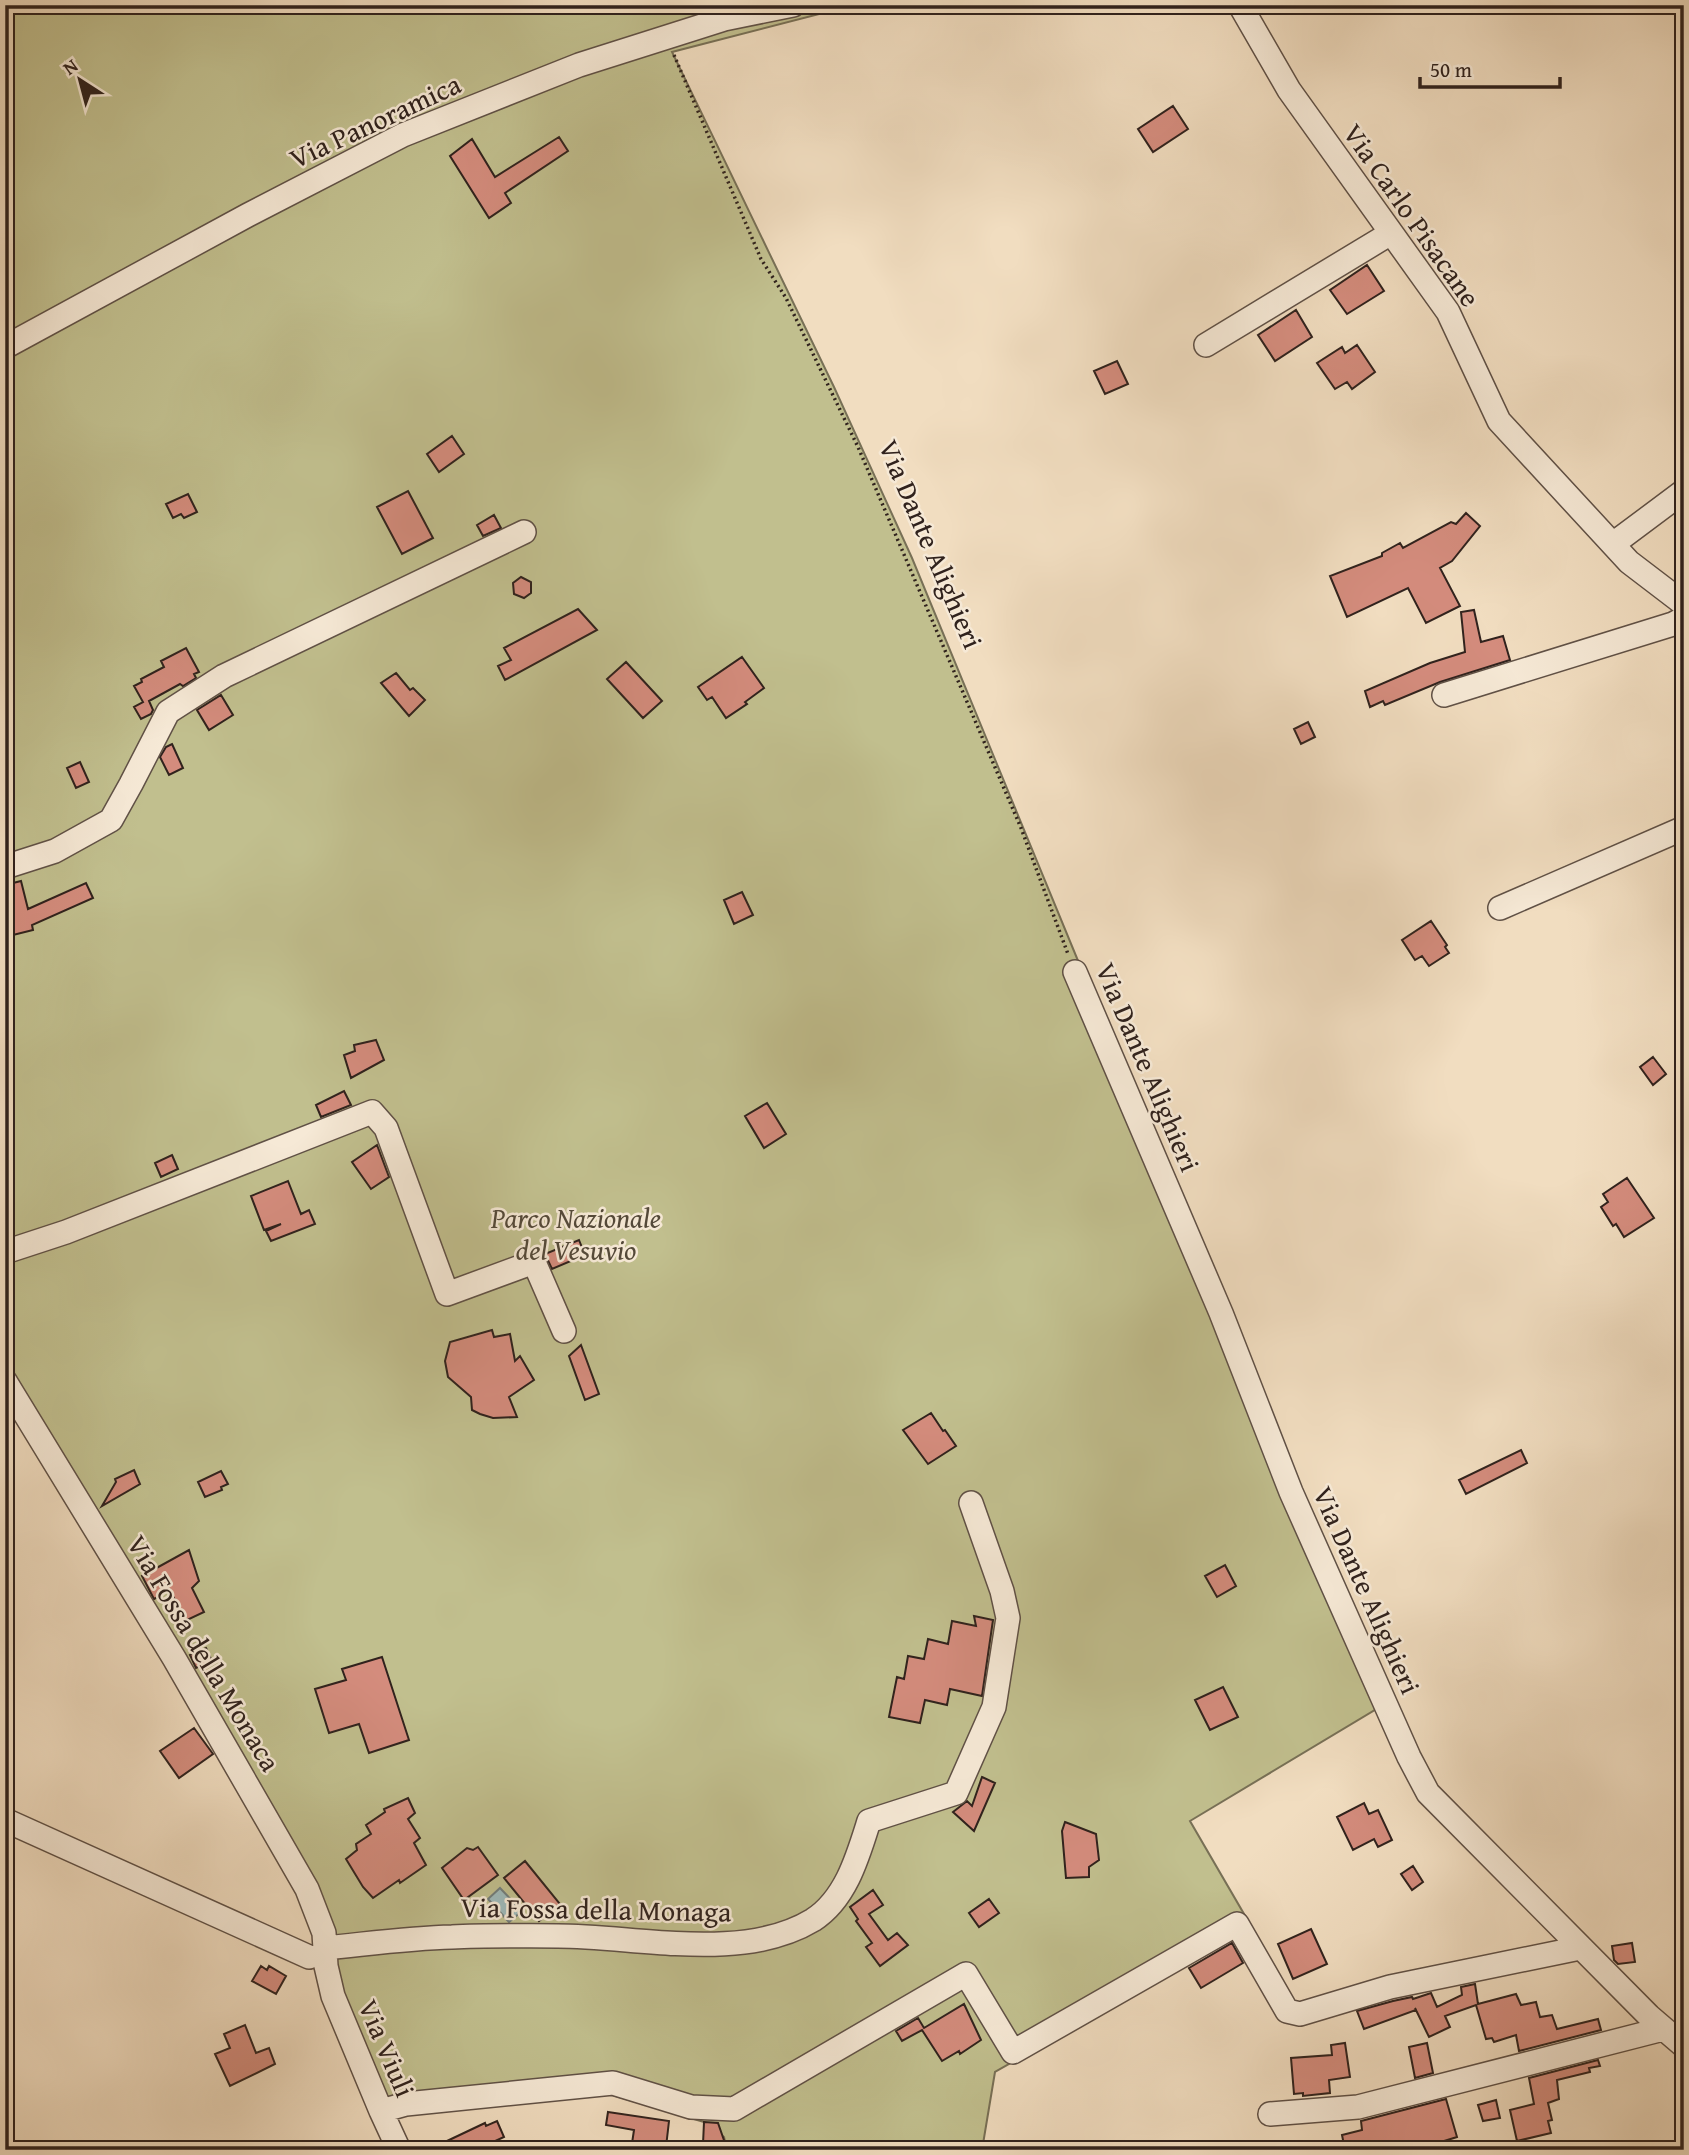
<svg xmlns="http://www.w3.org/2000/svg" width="1689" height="2155" viewBox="0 0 1689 2155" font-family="'Gentium Book Plus',serif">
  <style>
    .green { fill: #c1bf8e; stroke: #787056; stroke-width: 2 }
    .water { fill: #9ebabb; stroke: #727d7c; stroke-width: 2 }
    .building { fill: #d48c7d; stroke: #30221d; stroke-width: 2 }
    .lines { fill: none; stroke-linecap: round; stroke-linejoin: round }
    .minor-casing { stroke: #605146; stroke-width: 26 }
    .path { stroke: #30221d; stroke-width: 3.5; stroke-dasharray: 2 3.5; stroke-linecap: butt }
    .minor { stroke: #f6e9d6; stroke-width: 23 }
    .labels { text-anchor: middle; stroke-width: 5; stroke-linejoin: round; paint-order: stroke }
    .street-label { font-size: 28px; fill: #30221d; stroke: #f6e9d6 }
    .park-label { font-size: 28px; font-style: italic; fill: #544939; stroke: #f6e9d6 }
  </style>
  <rect width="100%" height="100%" fill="#f1ddc0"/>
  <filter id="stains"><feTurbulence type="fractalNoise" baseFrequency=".00286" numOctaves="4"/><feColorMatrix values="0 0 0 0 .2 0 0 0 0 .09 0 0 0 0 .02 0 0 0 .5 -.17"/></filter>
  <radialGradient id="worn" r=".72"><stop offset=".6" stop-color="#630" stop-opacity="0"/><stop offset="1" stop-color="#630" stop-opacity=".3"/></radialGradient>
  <path class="green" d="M5,5H854L672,52L834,387L912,558L1088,985L1278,1439L1393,1699L1190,1821L1251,1926L995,2072L982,2150H727L724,2137L704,2122L602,2092L379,2118L318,1927L5,1390Z"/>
  <path class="water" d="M500,1888L522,1911L509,1922L488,1899Z"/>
  <path class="building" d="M1173,106L1188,129L1153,152L1138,129Z
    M559,137L568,151L505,193L511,203L489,218L450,156L472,139L495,177Z
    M1367,265L1384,291L1347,314L1330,290Z
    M1296,310L1312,337L1275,361L1258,335Z
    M1357,345L1375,372L1352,389L1347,382L1335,389L1317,363L1342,347L1345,353Z
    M1117,361L1128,384L1105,394L1094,371Z
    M452,436L464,454L439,472L427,454Z
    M408,491L433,538L402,554L377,507Z
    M188,494L197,512L184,518L181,514L173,518L166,504Z
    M1466,513L1480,526L1452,561L1440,568L1460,606L1426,623L1408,588L1347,617L1330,576L1382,556V553L1400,543L1403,548L1451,522L1456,524Z
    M494,515L501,528L483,536L477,525Z
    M521,577L531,582V593L524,598L514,594L513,583Z
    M578,609L597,630L505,680L498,666L511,660L504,648Z
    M1474,610L1481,642L1503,636L1510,660L1440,682L1385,705L1383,701L1370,707L1365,691L1430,663L1465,652L1461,612Z
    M186,648L199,672L194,674L196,678L183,686L180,684L149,701L153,710L151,714L141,719L134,707L143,702L134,686L142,682L141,679L164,667L161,661Z
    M742,657L764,688L745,702L747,704L726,718L712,697L707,700L698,687Z
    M626,662L662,701L643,718L607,679Z
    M396,673L410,690L413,688L425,700L409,716L381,683Z
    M221,695L233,715L209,730L197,710Z
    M1308,722L1315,737L1301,744L1294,729Z
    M172,744L183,768L169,775L160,757L166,747Z
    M80,762L89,782L76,788L67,768Z
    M21,881L28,909L86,883L93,898L32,925L33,930L5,937V885Z
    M742,892L753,915L734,924L724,900Z
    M1431,921L1447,945L1445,947L1449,953L1429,966L1422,956L1415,960L1402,940Z
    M376,1040L384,1060L351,1078L344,1055L355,1051L354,1045Z
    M1653,1057L1666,1074L1653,1085L1640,1067Z
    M344,1091L351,1105L321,1117L316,1105Z
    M767,1103L786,1134L764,1148L745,1116Z
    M377,1145L389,1177L371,1189L352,1162Z
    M172,1155L178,1169L161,1177L155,1163Z
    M1627,1178L1654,1218L1624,1237L1616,1224L1613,1226L1601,1207L1608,1202L1603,1194Z
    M288,1181L301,1214L309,1210L315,1224L271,1241L266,1231L281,1224L264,1230L251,1196Z
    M579,1240L585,1255L552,1269L545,1254Z
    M492,1330L494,1337L510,1334L515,1361L520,1356L534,1380L509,1397L517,1417L493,1418L480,1414L472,1410L471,1397L448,1377L445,1361L450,1342Z
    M581,1345L599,1394L585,1400L569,1356Z
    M931,1413L943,1431L945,1430L956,1446L928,1464L903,1430Z
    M1521,1450L1527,1463L1466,1494L1459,1480Z
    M134,1470L140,1484L102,1506L116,1482L115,1479Z
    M221,1471L228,1484L221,1487L222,1490L205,1497L198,1482Z
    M189,1550L199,1581L192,1588L204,1612L185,1621L170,1590L154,1599L142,1576Z
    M1225,1565L1236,1586L1217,1597L1205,1576Z
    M974,1616L993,1620L982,1696L950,1689L947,1705L925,1700L920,1723L889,1717L897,1677L904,1679L908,1656L924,1659L928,1639L948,1644L952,1621L976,1626Z
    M206,1648L212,1661L196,1668L190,1655Z
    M382,1657L409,1740L369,1753L359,1724L329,1733L315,1689L346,1680L342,1669Z
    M1223,1687L1238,1717L1210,1730L1195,1700Z
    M194,1728L213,1754L179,1778L160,1751Z
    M982,1777L995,1783L974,1831L953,1812L967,1801L972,1806Z
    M408,1798L415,1813L408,1819L420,1838L414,1843L426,1865L400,1883L399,1880L373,1898L363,1887L346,1859L357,1850L356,1844L371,1834L366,1825L385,1812L384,1809Z
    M1364,1803L1369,1814L1378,1810L1392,1840L1378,1847L1374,1839L1353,1850L1337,1817Z
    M1065,1822L1096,1834L1099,1860L1089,1867V1877L1066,1878L1062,1831Z
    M478,1847L498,1875L464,1900L442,1868L467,1848L473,1850Z
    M525,1861L560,1904L539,1921L504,1878Z
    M1413,1866L1423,1882L1412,1890L1401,1874Z
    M873,1890L883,1905L869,1914L888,1940L897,1933L908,1945L880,1966L866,1947L872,1943L856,1921L858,1919L850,1907Z
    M989,1899L999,1913L979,1927L969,1913Z
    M1311,1929L1327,1964L1293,1979L1278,1944Z
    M1232,1943L1243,1963L1201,1988L1189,1968Z
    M1632,1943L1635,1962L1618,1964L1614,1960L1612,1946Z
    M261,1966L267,1970L269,1966L286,1976L276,1994L252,1981Z
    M1475,1984L1478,2004L1516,1994L1521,2005L1536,2002L1540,2017L1552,2015L1557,2029L1598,2019L1601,2030L1519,2051L1516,2035L1494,2042L1492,2038L1486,2039L1476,2005L1445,2016L1450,2027L1429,2037L1415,2008L1416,2010L1364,2029L1357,2011L1393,2001L1412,1997L1413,1999L1431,1993L1437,2007L1462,1995L1461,1987Z
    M964,2004L981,2040L960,2054L959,2051L942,2061L922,2030L902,2041L896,2031L918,2018L924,2028Z
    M245,2025L256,2053L269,2048L275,2064L230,2086L215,2054L230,2048L224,2034Z
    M1345,2043L1350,2077L1329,2080L1330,2093L1303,2096V2093L1294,2094L1291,2058L1332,2055L1331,2045Z
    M1427,2043L1433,2073L1415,2078L1409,2047Z
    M1598,2060L1600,2066L1589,2068L1590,2072L1557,2080L1559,2099L1548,2103L1552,2120L1548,2121L1551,2133L1517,2141L1510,2110L1534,2104L1529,2078Z
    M1446,2099L1457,2137L1415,2150H1345L1342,2135L1362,2130L1361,2121Z
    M1496,2100L1500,2118L1483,2121L1478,2105Z
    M608,2112L669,2121L666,2147L647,2145V2150H631L634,2130L606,2125Z
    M497,2121L504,2137L493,2142L497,2150H428L485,2123L486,2126Z
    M704,2122L718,2123L726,2146L703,2144Z"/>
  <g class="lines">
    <g class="minor-casing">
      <path id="minor" d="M1240,5L1289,90L1448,312L1499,421L1629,562L1684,604
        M1206,345L1391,233
        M5,347L248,215L403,135L579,65L724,19L793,5
        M1613,544L1684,491
        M1444,695L1673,624L1684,618
        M5,867L55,851L111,820L131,784L168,712L224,676L524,532
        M1500,908L1684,828
        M1075,972L1221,1313L1291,1492L1409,1757L1428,1793L1649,2016L1684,2046
        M5,1252L66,1232L372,1112L386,1128L447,1294L534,1262L564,1331
        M5,1381L174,1658L307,1889L324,1933L326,1966L333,1996L381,2111L399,2150
        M5,1820L309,1957
        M325,1948C367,1944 409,1938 452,1937C487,1935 522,1936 558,1936C637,1936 742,1963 813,1920C846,1899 858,1856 869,1821L956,1793L994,1707L1008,1618L1002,1591L971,1503
        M381,2111L406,2104L613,2083L691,2107L734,2109L966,1974L1013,2052L1237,1924L1287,2011L1300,2014L1390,1987L1580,1948
        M1270,2114L1358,2107L1663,2029"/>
    </g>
    <path class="path" d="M674,55L761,259L786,298L858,447L1021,828L1068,954"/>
    <use href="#minor" class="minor"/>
  </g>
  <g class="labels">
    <g class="street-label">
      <text transform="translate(375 121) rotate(-25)" y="10">Via Panoramica</text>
      <text transform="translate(1412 215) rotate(55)" y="10">Via Carlo Pisacane</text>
      <text transform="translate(931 544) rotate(67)" y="10">Via Dante Alighieri</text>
      <text transform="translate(1148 1067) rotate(67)" y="10">Via Dante Alighieri</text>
      <text transform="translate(1367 1590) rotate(66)" y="10">Via Dante Alighieri</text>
      <text transform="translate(204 1653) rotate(59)" y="10">Via Fossa della Monaca</text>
      <text transform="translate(596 1909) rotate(1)" y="10">Via Fossa della Monaga</text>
      <text transform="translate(387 2048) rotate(67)" y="10">Via Viuli</text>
    </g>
    <g class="park-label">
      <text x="576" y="1228">Parco Nazionale<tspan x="576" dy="32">del Vesuvio</tspan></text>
    </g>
  </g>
  <rect width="1689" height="2155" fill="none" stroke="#f1ddc0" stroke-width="28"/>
  <rect x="7" y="7" width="1675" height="2141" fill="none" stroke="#30221d" stroke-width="3.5"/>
  <rect x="14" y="14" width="1661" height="2127" fill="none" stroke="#30221d" stroke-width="2"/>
  <g transform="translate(80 80) rotate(324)" stroke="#f6e9d6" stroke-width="5" paint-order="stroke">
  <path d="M0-5L12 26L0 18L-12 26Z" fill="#30221d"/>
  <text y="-10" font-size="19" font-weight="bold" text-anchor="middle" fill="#30221d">N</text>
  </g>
  <path d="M1420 77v10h140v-10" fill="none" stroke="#30221d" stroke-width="3.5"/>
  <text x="1430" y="77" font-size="21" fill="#30221d" stroke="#f6e9d6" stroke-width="5" paint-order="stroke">50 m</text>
  <rect width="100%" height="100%" filter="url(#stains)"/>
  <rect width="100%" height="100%" fill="url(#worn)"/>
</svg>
